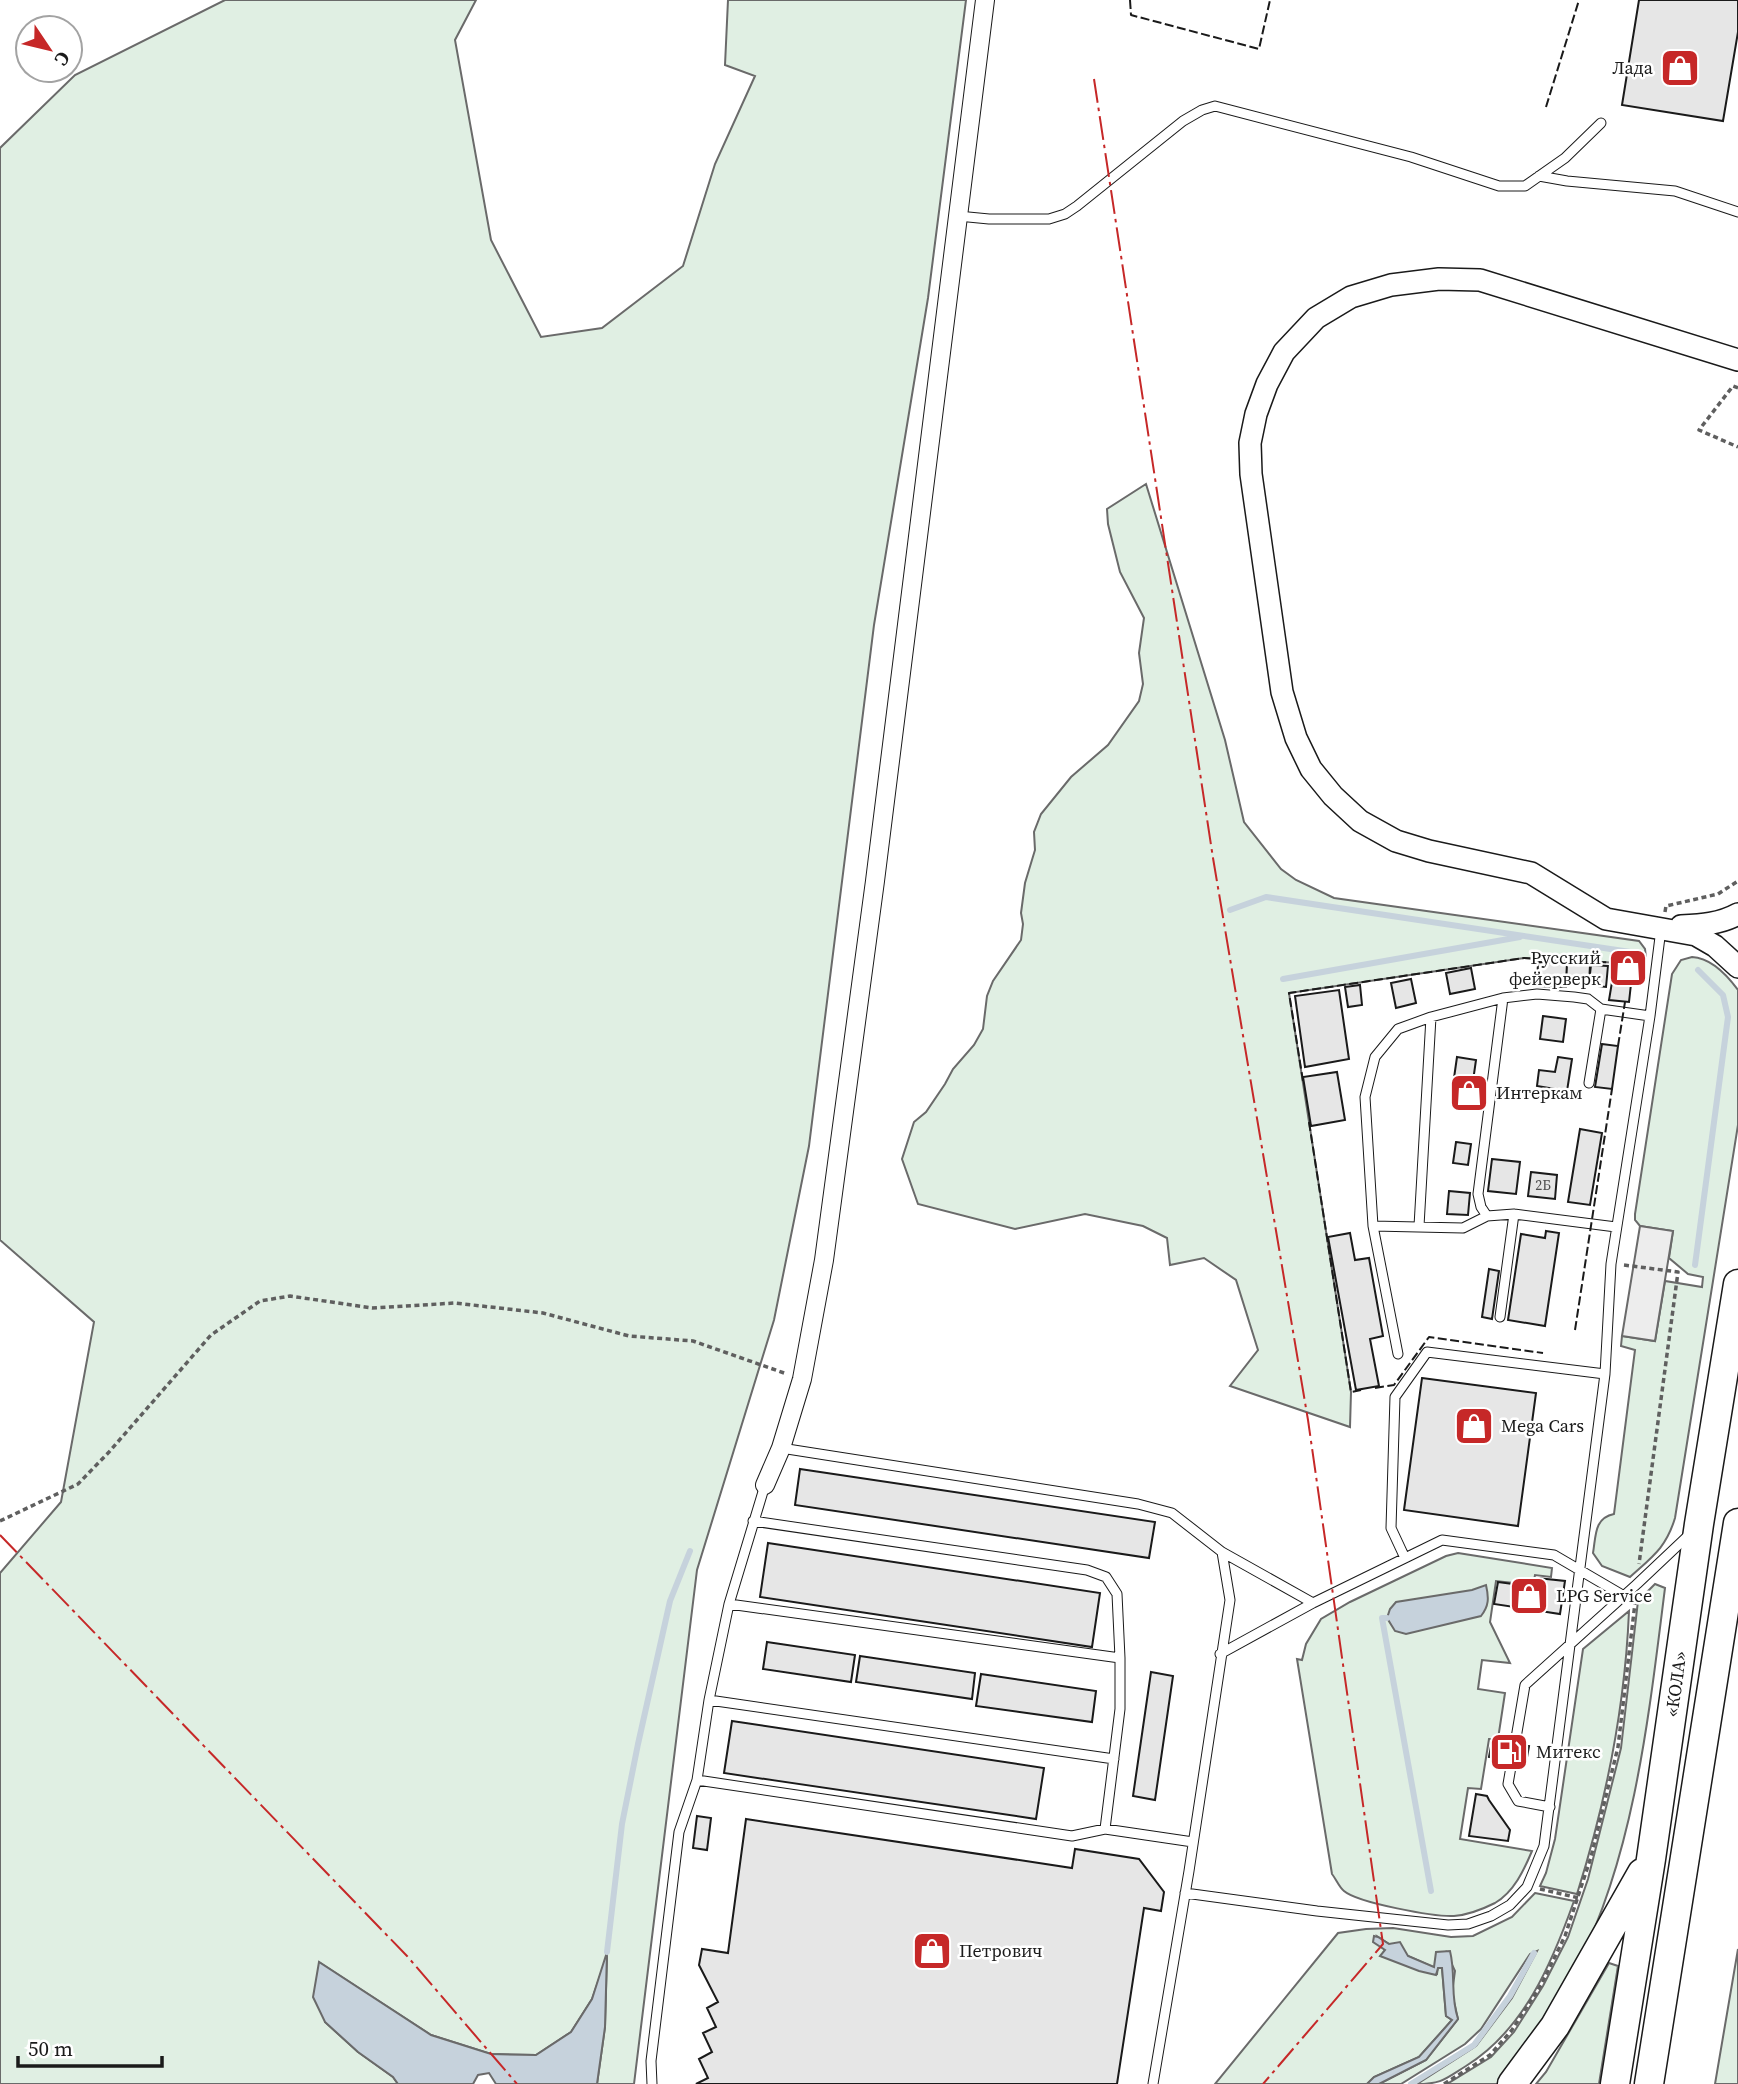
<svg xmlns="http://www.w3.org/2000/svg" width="1738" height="2084" viewBox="0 0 1738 2084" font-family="'Source Serif 4',serif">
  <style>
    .green { fill: #e0efe3; stroke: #6a6a6a; stroke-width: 2 }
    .parking { fill: #ededed; stroke: #6a6a6a; stroke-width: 2 }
    .water { fill: #c6d2dc; stroke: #6a6a6a; stroke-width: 2 }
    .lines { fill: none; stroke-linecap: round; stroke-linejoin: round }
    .stream { stroke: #c6d2dc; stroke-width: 6 }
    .building { fill: #e6e6e6; stroke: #1a1a1a; stroke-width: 2 }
    .service-casing { stroke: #1a1a1a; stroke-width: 11 }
    .minor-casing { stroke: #1a1a1a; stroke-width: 20 }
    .tertiary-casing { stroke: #1a1a1a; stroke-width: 24 }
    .primary-casing { stroke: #1a1a1a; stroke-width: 31 }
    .path { stroke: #5f5f5f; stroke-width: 3.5; stroke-dasharray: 5 3.5; stroke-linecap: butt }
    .service { stroke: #fff; stroke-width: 9 }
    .minor { stroke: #fff; stroke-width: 18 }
    .tertiary { stroke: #fff; stroke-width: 21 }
    .primary { stroke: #fff; stroke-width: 28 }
    .fence { stroke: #1a1a1a; stroke-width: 2; stroke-dasharray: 9 3.5; stroke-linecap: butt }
    .power { stroke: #c62828; stroke-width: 2; stroke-dasharray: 24 5 3.5 5; stroke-linecap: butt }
    .labels { text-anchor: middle; stroke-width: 5; stroke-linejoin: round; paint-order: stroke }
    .number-label { font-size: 14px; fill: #4d4d4d }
    .poi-label { font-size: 18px; fill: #1a1a1a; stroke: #fff; text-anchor: start }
    .street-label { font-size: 18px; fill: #1a1a1a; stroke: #fff }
  </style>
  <rect width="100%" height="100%" fill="#fff"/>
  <path class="green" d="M225,0H476L455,40L491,240L541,337L602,328L683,266L715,164L755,76L725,65L728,0H966L928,298L874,625L809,1146L774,1320L697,1570L634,2084H597L605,2027L607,1956L592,1999L571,2032L536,2055L491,2054L431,2035L320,1963L325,2022L358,2052L393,2077L398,2084H0V1573L61,1502L94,1322L0,1240V148L75,75Z
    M1146,484L1225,740L1244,822L1281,869L1296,880L1334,898L1639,941L1645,949L1646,958L1640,964L1524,958L1289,993L1351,1392L1350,1427L1230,1386L1258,1350L1236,1280L1204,1258L1170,1265L1167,1238L1143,1226L1085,1214L1015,1229L918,1204L902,1159L914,1122L926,1112L945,1084L953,1069L974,1045L983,1029L987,996L993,981L1021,940L1023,924L1021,913L1025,883L1035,850L1034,832L1041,814L1071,777L1108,745L1139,701L1143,684L1139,653L1144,618L1120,572L1108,524L1107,509Z
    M1692,957C1711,958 1727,975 1738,990V1125L1675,1518C1666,1548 1652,1557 1630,1577L1602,1566L1593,1553C1596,1536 1594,1518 1614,1514L1635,1350L1621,1346L1622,1336L1655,1341L1665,1281L1702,1287L1703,1277L1688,1274L1669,1258L1673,1231L1640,1226L1635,1220V1214L1672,974L1681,960Z
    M1458,1553L1552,1568L1551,1577L1535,1575L1533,1585L1496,1581L1490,1622L1510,1663L1482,1660L1478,1689L1505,1693L1498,1739H1489L1481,1789L1468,1788L1460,1839L1532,1851C1524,1870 1514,1892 1495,1903C1483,1909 1467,1915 1454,1916C1435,1917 1358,1903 1344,1891C1339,1887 1336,1879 1332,1874L1297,1659L1302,1660L1306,1644L1321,1619L1350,1602L1446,1556Z
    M1655,1584L1665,1588C1649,1714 1635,1851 1578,1965C1556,2008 1526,2047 1497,2084H1447L1491,2057L1514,2032L1543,1986L1568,1937L1588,1879L1621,1748L1638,1601Z
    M1629,1611C1625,1707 1606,1802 1577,1894L1540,1886L1546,1873L1555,1839L1583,1649Z
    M1535,1893L1574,1901C1552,1963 1524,2030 1466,2066C1445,2079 1442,2084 1417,2084L1476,2046L1512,1998L1537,1951L1530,1954L1481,2029L1465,2044L1401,2084H1379L1426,2060L1458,2019L1452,1993L1455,1971L1446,1952L1435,1968L1408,1956L1378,1937L1385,1950L1381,1956L1437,1974L1438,1967L1442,1968L1446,2016L1452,2020L1419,2057L1374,2077L1367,2084H1215L1338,1933L1366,1929L1393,1928L1451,1937L1473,1936L1512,1917Z
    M1738,1949V2084H1715Z
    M1609,1963L1618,1966L1599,2084H1536L1546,2072Z"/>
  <path class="parking" d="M1640,1226L1673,1231L1655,1341L1622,1336Z"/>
  <path class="water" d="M1486,1585C1489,1598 1489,1606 1481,1616L1406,1634L1395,1631L1387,1618L1390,1609L1396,1602L1472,1590Z
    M1374,1936L1378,1937L1389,1944L1400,1942L1408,1956L1434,1967L1436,1952L1450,1951C1456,1975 1450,1995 1458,2019L1426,2060L1379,2084H1367L1374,2077L1419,2057L1452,2020L1446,2016L1442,1968H1438L1436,1975L1419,1971L1380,1956L1385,1950L1373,1942Z
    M607,1952L605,2027L597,2084H496L489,2073L478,2075L473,2084H398L393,2077L358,2052L325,2022L313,1997L319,1962L431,2035L491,2054L536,2055L571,2032L592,1999Z"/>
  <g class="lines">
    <path class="stream" d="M1230,910L1266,897L1637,953
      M1283,979L1520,937
      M1695,1265L1728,1017L1723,995L1698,970
      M1387,1618H1382L1431,1891
      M607,1952L622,1824L638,1744L670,1601L690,1551
      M1411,2084L1474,2045L1510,1996L1534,1953"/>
  </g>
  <path class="building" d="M1639,0H1738V32L1723,121L1622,105Z
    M1538,962L1567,963L1566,987L1537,986Z
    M1615,962L1634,965L1631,984L1612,982Z
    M1567,963L1591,965L1589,983L1566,982Z
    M1590,965L1608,966L1606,987L1589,985Z
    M1471,968L1475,989L1450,994L1446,973Z
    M1411,979L1416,1003L1396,1008L1391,983Z
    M1612,982L1631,984L1629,1002L1609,1000Z
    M1360,985L1362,1005L1348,1007L1345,987Z
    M1339,990L1349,1059L1305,1067L1295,996Z
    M1543,1016L1566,1019L1563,1042L1540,1039Z
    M1602,1044L1618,1046L1612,1089L1595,1087Z
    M1457,1057L1476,1060L1473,1081L1454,1078Z
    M1558,1057L1572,1059L1567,1091L1537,1086L1539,1070L1555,1072Z
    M1337,1072L1345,1120L1311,1126L1303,1077Z
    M1462,1082L1479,1086L1475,1105L1458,1102Z
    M1580,1129L1602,1133L1590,1205L1568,1202Z
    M1456,1142L1471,1144L1468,1165L1453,1163Z
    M1492,1159L1520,1162L1516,1194L1488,1191Z
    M1531,1172L1557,1175L1555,1199L1528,1196Z
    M1449,1191L1470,1193L1468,1215L1447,1214Z
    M1546,1231L1559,1233L1545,1326L1508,1320L1521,1234L1545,1238Z
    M1350,1233L1355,1260L1369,1258L1383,1336L1370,1339L1379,1386L1356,1390L1328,1237Z
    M1489,1269L1499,1271L1492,1319L1482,1317Z
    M1422,1378L1536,1393L1518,1526L1404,1510Z
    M800,1469L1155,1522L1149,1558L795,1505Z
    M768,1543L1100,1593L1092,1647L760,1597Z
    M1537,1578L1565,1581L1560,1614L1494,1604L1498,1582L1535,1587Z
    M767,1642L855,1655L851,1682L763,1669Z
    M860,1656L975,1673L972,1699L856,1682Z
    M1151,1672L1173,1676L1155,1800L1133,1796Z
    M981,1674L1096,1691L1092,1722L976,1706Z
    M732,1721L1044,1768L1036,1819L724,1773Z
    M1492,1741L1529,1746L1526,1763L1489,1757Z
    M1476,1794L1487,1796L1489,1800L1510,1830L1508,1841L1469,1836Z
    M697,1816L711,1818L707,1850L693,1848Z
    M746,1819L1072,1868L1075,1849L1139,1859L1164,1892L1161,1911L1144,1908L1117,2084H696L708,2078L699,2059L712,2052L703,2033L716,2027L707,2008L718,2002L699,1965L702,1949L728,1953Z"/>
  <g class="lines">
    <g class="service-casing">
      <path id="service" d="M1539,176L1567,181L1675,191L1738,212
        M958,216L989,219H1049L1065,214L1077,206L1183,121L1202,110L1215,106L1411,157L1499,186H1525L1565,158L1601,123
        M1589,1083L1601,1009
        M1487,1216L1481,1207L1478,1194L1503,998
        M1373,1226L1463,1228L1487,1216L1514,1214L1616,1227
        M1419,1226L1431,1017
        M1500,1317L1514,1214
        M1398,1354L1373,1226L1365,1097L1375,1057L1398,1029L1431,1017L1503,998L1537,994L1574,997L1588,999L1601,1009L1650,1016
        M781,1448L1138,1504L1172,1513L1222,1552L1230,1600L1189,1871L1153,2084
        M753,1521L1087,1570L1106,1577L1117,1594L1120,1658V1709L1105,1829
        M1222,1552L1313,1603
        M1405,1558L1391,1528L1395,1397L1427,1352L1605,1374
        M729,1604L1120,1658
        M1220,1654L1313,1603L1442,1540L1554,1555L1624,1596
        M709,1700L1114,1759
        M1515,1744L1525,1685L1637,1584L1691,1533
        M1512,1761L1508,1784L1518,1801L1550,1807
        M697,1780L1072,1836L1105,1829L1193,1842
        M1185,1893L1317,1911L1448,1925L1468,1924L1491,1916L1510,1905L1527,1887L1544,1846L1605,1374L1611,1264L1650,1016L1661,929
        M652,2084L651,2061L679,1832L697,1780L709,1700L729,1604L765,1485"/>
    </g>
    <g class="minor-casing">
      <path id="minor" d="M765,1485L781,1448L802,1379L824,1260L875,881L985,0"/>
    </g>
    <g class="tertiary-casing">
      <path id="tertiary" d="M1738,360L1480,280L1439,279L1391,285L1351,297L1316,318L1284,352L1267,384L1256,414L1250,443L1251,474L1282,692L1296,738L1311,769L1333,796L1360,821L1396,841L1429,851L1531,873L1606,919L1696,935L1715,946L1738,967
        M1681,926C1701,925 1720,924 1738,914"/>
    </g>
    <g class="primary-casing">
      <path id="primary" d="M1512,2084L1555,2026L1642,1873
        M1615,2084L1651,1859L1699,1524L1738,1284
        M1649,2084L1738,1523"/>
    </g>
    <path class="path" d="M1738,388L1733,386L1699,430L1738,447
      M1665,912L1666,906L1718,894L1738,881
      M1624,1265L1678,1272L1639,1564
      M0,1521L78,1484L109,1452L211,1335L260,1301L290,1296L372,1308L455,1303L543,1313L629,1336L693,1341L787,1374
      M1540,1889L1579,1898
      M1444,2084L1490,2055L1512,2030L1541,1985L1565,1936L1591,1857L1618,1747L1635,1603"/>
    <use href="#service" class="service"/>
    <use href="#minor" class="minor"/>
    <use href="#tertiary" class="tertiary"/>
    <use href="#primary" class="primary"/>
    <path class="fence" d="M1130,0L1131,15L1259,49L1270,0
      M1546,107L1579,0
      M1618,1046L1625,1002
      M1303,1081L1289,993L1524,958L1618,963
      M1309,1122L1351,1392L1361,1390
      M1575,1330L1612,1089
      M1375,1388L1394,1385L1429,1337L1543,1353"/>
    <path class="power" d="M1094,79L1213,858L1308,1420L1383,1944L1263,2084
      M0,1535L407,1956L517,2084"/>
  </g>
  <defs>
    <g id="shop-square" transform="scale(2.0125)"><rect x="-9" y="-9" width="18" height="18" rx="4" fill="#c62828" stroke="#fff"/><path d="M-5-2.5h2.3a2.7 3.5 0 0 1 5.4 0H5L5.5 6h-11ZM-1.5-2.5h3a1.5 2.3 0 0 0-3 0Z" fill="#fff"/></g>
    <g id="fuel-square" transform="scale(2.0125)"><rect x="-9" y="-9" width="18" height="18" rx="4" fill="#c62828" stroke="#fff"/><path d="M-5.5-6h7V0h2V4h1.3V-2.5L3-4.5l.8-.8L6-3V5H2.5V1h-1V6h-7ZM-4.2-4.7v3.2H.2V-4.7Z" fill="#fff"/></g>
  </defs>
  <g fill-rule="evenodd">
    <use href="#shop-square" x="1680" y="68"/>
    <use href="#shop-square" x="1628" y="968"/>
    <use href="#shop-square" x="1469" y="1093"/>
    <use href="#shop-square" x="1474" y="1426"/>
    <use href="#shop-square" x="1529" y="1596"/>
    <use href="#fuel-square" x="1509" y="1752"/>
    <use href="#shop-square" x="932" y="1951"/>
  </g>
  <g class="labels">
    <g class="number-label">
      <text x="1543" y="1190">2Б</text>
    </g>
    <g class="poi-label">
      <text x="1653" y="74" text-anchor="end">Лада</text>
      <text x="1601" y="964" text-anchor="end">Русский<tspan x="1601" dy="21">фейерверк</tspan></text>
      <text x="1496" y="1099">Интеркам</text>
      <text x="1501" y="1432">Mega Cars</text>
      <text x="1556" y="1602">LPG Service</text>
      <text x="1536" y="1758">Митекс</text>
      <text x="959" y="1957">Петрович</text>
    </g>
    <g class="street-label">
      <text transform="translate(1676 1684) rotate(-82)" y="6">«КОЛА»</text>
    </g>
  </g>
  <g transform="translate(49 49) rotate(125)"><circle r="33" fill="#ffffff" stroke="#a3a3a3" stroke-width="2"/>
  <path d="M0-5L12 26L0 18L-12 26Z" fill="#c62828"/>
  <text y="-10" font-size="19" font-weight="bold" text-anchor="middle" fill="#1a1a1a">С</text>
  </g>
  <path d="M18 2056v10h144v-10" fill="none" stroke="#1a1a1a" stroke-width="3.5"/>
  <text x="28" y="2056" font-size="21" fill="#1a1a1a" stroke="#ffffff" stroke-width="5" paint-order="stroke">50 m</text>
</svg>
